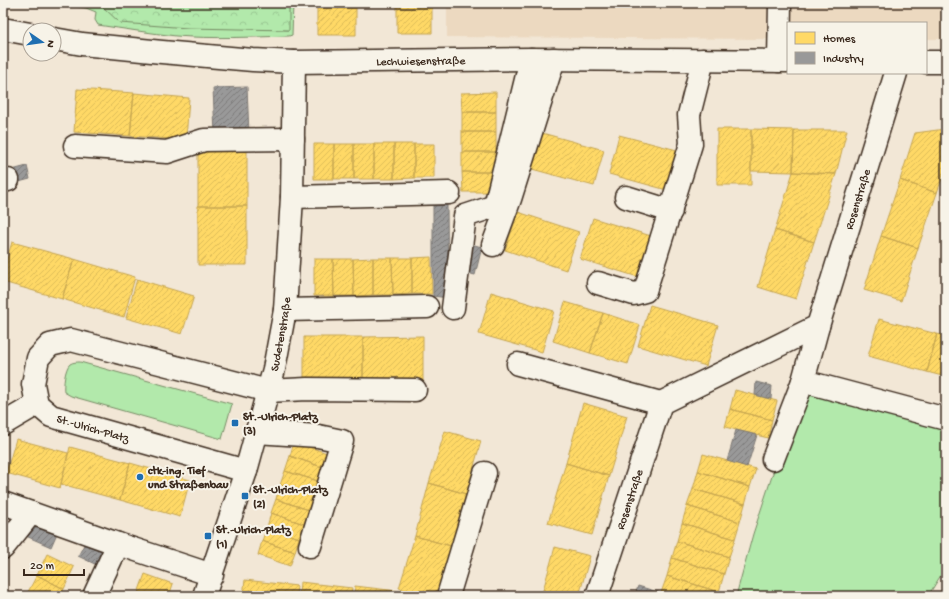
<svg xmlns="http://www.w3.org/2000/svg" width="949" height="599" viewBox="0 0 949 599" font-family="'Gochi Hand',sans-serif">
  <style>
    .built { fill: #ecd9c0 }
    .grass { fill: #b2e9ab; stroke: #768a64 }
    .forest { fill: url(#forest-crowns); stroke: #768a64 }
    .homes { fill: url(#homes-hatch); stroke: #c4a450 }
    .industry { fill: url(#industry-hatch); stroke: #7d7874 }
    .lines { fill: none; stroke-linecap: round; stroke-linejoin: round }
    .minor-casing { stroke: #3b2a1e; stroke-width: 25 }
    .minor { stroke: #f7f3e8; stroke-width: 22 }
    .poi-dot { fill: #1f6fb2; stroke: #f7f3e8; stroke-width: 1.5 }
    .labels { text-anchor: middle; stroke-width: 4; stroke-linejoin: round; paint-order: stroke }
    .street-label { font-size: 12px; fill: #3b2a1e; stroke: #f7f3e8 }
    .poi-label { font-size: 12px; font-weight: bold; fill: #3b2a1e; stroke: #f7f3e8; text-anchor: start }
  </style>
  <defs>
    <pattern id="forest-crowns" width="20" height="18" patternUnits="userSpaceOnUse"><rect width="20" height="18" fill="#b2e9ab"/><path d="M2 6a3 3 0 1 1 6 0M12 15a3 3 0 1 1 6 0" fill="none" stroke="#9ac893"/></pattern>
    <pattern id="homes-hatch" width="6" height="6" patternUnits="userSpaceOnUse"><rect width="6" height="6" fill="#ffd966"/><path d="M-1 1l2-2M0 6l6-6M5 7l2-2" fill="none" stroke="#dbba58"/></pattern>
    <pattern id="industry-hatch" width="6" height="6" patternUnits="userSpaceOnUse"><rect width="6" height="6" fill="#999"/><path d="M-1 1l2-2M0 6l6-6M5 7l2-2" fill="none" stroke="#7e7d7c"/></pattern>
  </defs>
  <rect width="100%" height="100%" fill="#f2e7d6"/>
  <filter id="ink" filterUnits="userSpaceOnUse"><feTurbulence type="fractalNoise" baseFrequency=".025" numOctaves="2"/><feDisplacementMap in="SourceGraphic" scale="8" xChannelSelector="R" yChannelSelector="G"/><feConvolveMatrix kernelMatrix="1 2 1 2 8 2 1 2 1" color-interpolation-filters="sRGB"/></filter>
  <g filter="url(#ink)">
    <path class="built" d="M447,3H946V39H926V23H788V39L447,37Z"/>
    <path class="grass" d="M56,3H268V29L288,30L289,3H293L292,35L289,36C252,37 214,39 176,36C150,33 124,29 98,25L95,20L96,12L86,8Z
      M80,362L232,404L222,439L71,396L64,392C63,386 65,368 70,364C73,362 77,362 80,362Z
      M806,388L946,425V445L942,459L946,461V567L928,596H736L753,534L777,461Z"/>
    <path class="forest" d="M84,3H289V30L188,28L120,23L103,7Z"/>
    <path class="homes" d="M397,3H432V33H397Z
      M317,8H356V35H317Z
      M77,89L134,93L130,136L74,132Z
      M496,92V112H462L461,93Z
      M134,93L189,98L186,140L130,136Z
      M462,112H496V132H462Z
      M717,129H751V185H717Z
      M751,129L794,130L793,172L751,171Z
      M945,129H946V169H945Z
      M945,129V169L937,193L900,180L915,133Z
      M794,130H847L836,174L793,172Z
      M462,132H496V152H462Z
      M542,133L604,150L594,186L532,169Z
      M619,135L677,150L667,190L609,174Z
      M314,144H334V179H314Z
      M334,144H354V179H334Z
      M354,144H374V179H354Z
      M374,144H394V179H374Z
      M394,144H414V178L394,179Z
      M414,144H434V178H414Z
      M198,147H247V206H198Z
      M462,152H496V172H462Z
      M462,172H496V192H463Z
      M793,172L836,174L814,242L775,230Z
      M900,180L937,193L918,248L881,236Z
      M198,206H247V265H198Z
      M518,212L579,232L566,270L505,250Z
      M593,218L651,236L638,277L580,259Z
      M775,230L814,242L796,299L758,287Z
      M881,236L918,248L901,301L864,290Z
      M12,242L74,259L62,299L3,282V273Z
      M431,257L432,294H412V258Z
      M373,258H392L393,295H373Z
      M373,258V295L354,296L353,259Z
      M392,258H412V294L393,295Z
      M74,259L135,277L124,317L62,299Z
      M314,259H333L334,296H314Z
      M333,259H353L354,296H334Z
      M137,279L194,296L182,334L126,318Z
      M491,292L554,311L542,352L479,334Z
      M565,302L603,313L590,353L553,341Z
      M650,305L718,325L706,366L638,346Z
      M603,313L640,325L628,364L590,353Z
      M879,319L937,334L927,372L868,356Z
      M937,334L946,336V377L927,372Z
      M423,336V383H363V337Z
      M304,337H363V383H304Z
      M735,390L777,401L772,420L730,409Z
      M583,403L627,416L609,476L566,463Z
      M730,409L772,420L768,438L725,427Z
      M445,431L481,441L466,494L429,483Z
      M16,439L68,453L60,488L6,473Z
      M294,442L327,453L322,467L290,456Z
      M70,447L130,463L120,500L61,484Z
      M703,454L756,469L750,487L698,471Z
      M290,456L322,467L318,481L285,471Z
      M130,463L190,480L180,517L120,500Z
      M566,463L609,476L592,535L548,523Z
      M285,471L318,481L313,495L280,485Z
      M698,471L750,487L745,504L693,489Z
      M429,483L466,494L451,546L415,536Z
      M280,485L313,495L309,510L276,499Z
      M693,489L745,504L740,522L687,506Z
      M276,499L309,510L304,524L271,513Z
      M687,506L740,522L735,539L682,523Z
      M271,513L304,524L299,538L267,527Z
      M682,523L735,539L729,557L677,541Z
      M267,527L299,538L295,552L262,541Z
      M415,536L451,546L437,596H428L399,588Z
      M262,541L295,552L290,566L258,555Z
      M677,541L729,557L724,574L672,558Z
      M555,547L590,556L579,596H548L542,594Z
      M47,554L74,567L64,589L37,575Z
      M672,558L724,574L719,592L667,576Z
      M145,574L173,584L169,596H137Z
      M37,575L64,589L60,596H35L28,592Z
      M667,576L719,592L718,596H670L661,593Z
      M245,580L297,586L296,596H243Z
      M300,582L352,588L351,596H299Z
      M355,586L406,592V596H354Z"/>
    <path class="industry" d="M247,87L249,134L215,135L213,88Z
      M27,166L30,179L15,183L12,170Z
      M447,205L448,298L433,296V206Z
      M467,243L482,247L475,275L460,271Z
      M756,382L772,386L771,399L755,395Z
      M736,430L757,435L747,467L727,461Z
      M33,520L58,531L51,547L26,536Z
      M86,541L108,552L101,567L78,556Z
      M638,586L661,593L670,596H635Z"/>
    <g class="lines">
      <g class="minor-casing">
        <g id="minor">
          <path d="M3,29L30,34"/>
          <path id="s1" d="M54,39L82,44L162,52L253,60L294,62L531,59L788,61"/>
          <path d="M779,61L780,3"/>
          <path d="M926,62H946"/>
          <path d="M75,146L167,152L204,140L293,139"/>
          <path d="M3,181L8,180"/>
          <path d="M292,197L449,193"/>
          <path d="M626,197L671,211"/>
          <path d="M493,245L510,199L554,59"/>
          <path d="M598,283L634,294L645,291L691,144L689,115L703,60"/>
          <path d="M453,308L465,216L495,206L531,59"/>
          <path d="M285,310L427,307"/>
          <path d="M818,326L803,381L946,419"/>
          <path d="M518,364L661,403"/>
          <path d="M3,424L37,404"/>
          <path d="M256,432L318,436L342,441L310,546"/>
          <path d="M773,459L803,381"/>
          <path d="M246,471L51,416L37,404L33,384L38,358L50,345L71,340L268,391L307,389L415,390"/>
          <path d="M3,503L118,544L212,575"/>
          <path d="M3,548L31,513"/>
          <path d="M94,596L118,544"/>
          <path id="s2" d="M204,596L246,471L274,369L285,310L292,197L294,62"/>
          <path d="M448,596L485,473"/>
          <path id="s3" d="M597,596L661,403L818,326L896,73"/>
        </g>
      </g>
      <use href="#minor" class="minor"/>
    </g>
  </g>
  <g class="poi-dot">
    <rect x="231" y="419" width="8" height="8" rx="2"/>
    <circle cx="140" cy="477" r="4"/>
    <rect x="241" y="492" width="8" height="8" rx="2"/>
    <rect x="204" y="532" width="8" height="8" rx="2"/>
  </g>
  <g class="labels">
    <g class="street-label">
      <text dy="4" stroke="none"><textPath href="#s1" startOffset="368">Lechwiesenstraße</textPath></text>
      <text dy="4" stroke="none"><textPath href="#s3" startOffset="511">Rosenstraße</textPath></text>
      <text dy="4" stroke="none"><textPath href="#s2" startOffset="273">Sudetenstraße</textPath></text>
      <text transform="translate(93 428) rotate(16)" y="4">St.-Ulrich-Platz</text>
      <text dy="4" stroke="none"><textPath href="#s3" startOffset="102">Rosenstraße</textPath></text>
    </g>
    <g class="poi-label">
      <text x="243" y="420">St.-Ulrich-Platz<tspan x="243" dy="14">(3)</tspan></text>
      <text x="148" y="474">ctk-ing. Tief<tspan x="148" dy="14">und Straßenbau</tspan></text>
      <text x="253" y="493">St.-Ulrich-Platz<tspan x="253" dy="14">(2)</tspan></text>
      <text x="216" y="533">St.-Ulrich-Platz<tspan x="216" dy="14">(1)</tspan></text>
    </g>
  </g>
  <rect width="949" height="599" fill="none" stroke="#f7f3e8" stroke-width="16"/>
  <rect x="8" y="8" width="933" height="583" fill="none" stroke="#3b2a1e" stroke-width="1.5" filter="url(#ink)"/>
  <rect x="787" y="22" width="140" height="52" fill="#f7f3e8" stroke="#aca397"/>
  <rect x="795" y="32" width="20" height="12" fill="#ffd966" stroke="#aca397"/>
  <text x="823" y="42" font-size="12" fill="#3b2a1e">Homes</text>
  <rect x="795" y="52" width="20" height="12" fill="#999999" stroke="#aca397"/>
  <text x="823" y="62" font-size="12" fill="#3b2a1e">Industry</text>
  <g transform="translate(42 42) rotate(103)"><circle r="19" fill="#f7f3e8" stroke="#aca397"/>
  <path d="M0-3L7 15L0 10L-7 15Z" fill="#1f6fb2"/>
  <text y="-6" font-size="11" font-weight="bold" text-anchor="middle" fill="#3b2a1e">N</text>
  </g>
  <path d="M24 569v6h60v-6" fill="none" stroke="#3b2a1e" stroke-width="2"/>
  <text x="30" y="569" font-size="12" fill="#3b2a1e" stroke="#f7f3e8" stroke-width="3" paint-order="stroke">20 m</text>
</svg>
